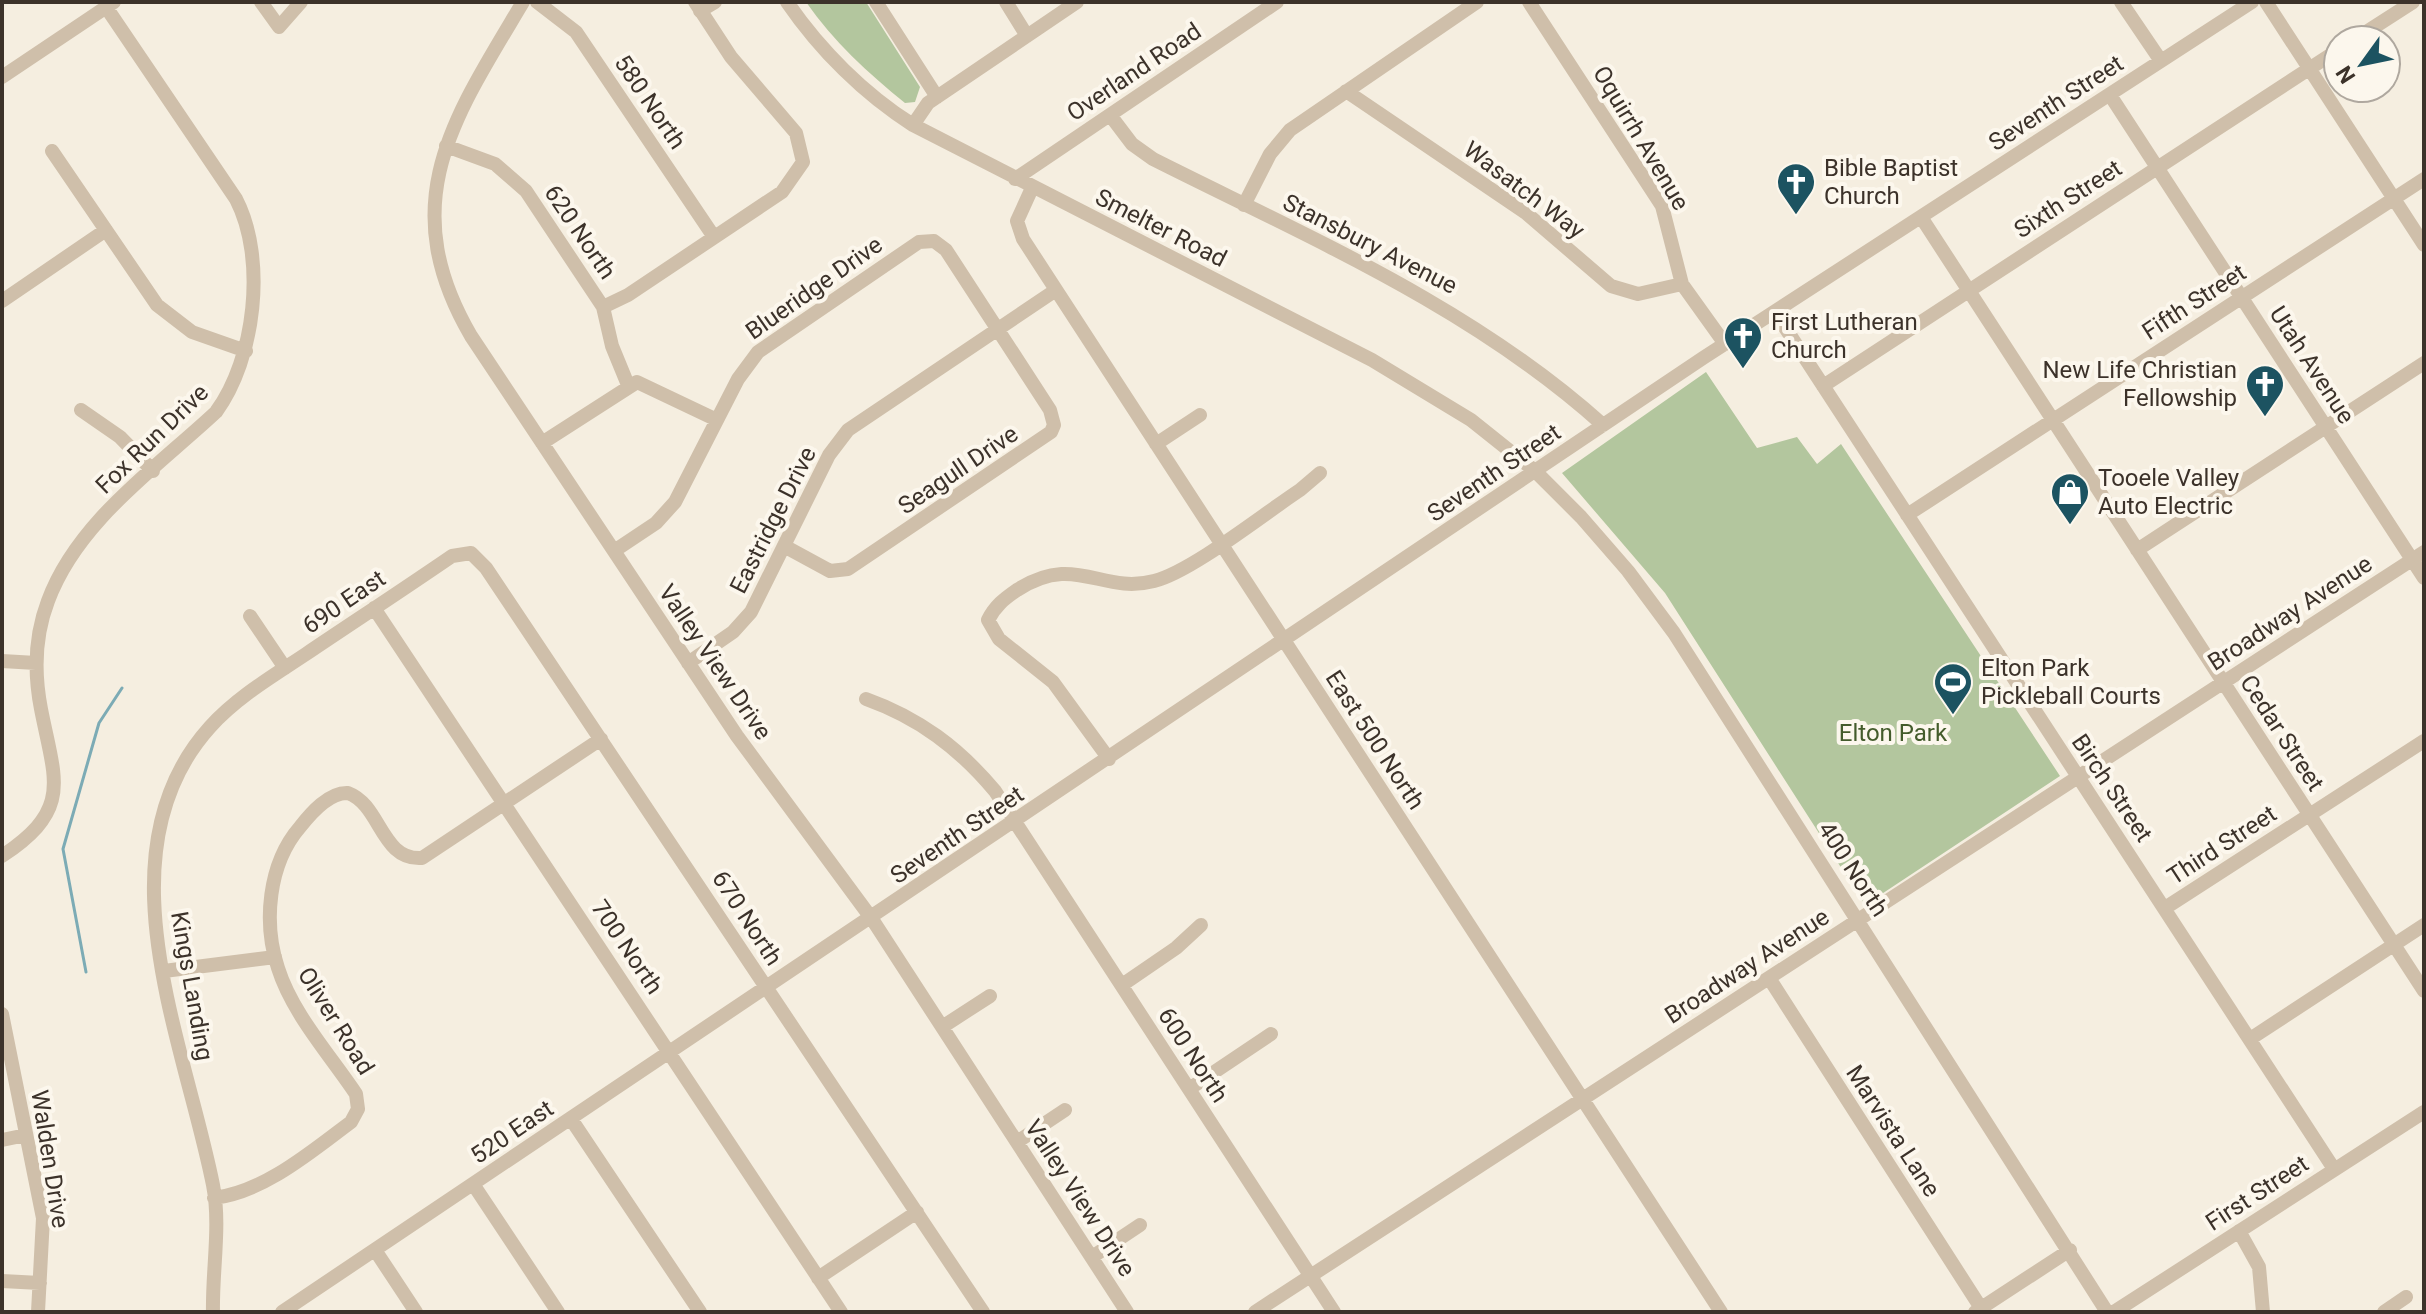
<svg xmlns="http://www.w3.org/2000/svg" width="2426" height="1314" viewBox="0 0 2426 1314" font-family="Roboto,sans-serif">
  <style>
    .green { fill: #b3c69e }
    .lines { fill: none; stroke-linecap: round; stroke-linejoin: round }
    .stream { stroke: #7cabb5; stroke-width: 3 }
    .minor { stroke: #cfbfaa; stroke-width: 14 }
    .labels { text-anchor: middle; stroke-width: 8; stroke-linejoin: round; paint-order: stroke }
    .street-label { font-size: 24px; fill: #3c322a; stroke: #fcf7ed }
    .poi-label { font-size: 24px; fill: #3c322a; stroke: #fcf7ed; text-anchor: start }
    .park-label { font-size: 24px; fill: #445c2c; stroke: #fcf7ed }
  </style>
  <rect width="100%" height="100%" fill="#f5eee0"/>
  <path class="green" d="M806,2H866L920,87L915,102L905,103C868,73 833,41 806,2Z
    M1706,372L1757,448L1797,437L1817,464L1841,444L2060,776L1865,905L1665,593L1562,473Z"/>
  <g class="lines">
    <path class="stream" d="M86,972L63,849L99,723L122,688"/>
    <path class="minor" d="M261,2L279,27L301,2
      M523,2C454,118 393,202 471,336L737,736L872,919L1127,1312
      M537,2L576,32L714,237
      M787,2C820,50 864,94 913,125L1372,360L1471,420L1535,471L1581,517L1628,571L1674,633L2107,1312
      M876,2L937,97
      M1006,2L1027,36
      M1529,2L1662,206L1682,284L1725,344
      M2121,2L2161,61
      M2266,2L2424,245
      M700,11L715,2
      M2354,40L2413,2
      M2,77L114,2
      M1346,91L1526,213L1611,286L1638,294L1682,284
      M2110,95L2424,578
      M1110,115L1132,144L1153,159C1310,238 1472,307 1603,425
      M913,125L928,103L1077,2
      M446,146L495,164L526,191L603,307L612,346L628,385
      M52,151L157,305L192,332L246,351
      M1015,179L1277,2
      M1032,188L1017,221L1023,239L1721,1312
      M1244,205L1270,154L1290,130L1477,2
      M1921,217L2424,991
      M2,301L106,230
      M603,307L628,295L782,192L803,162L796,133L731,57L695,2
      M1775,312L2334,1169
      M1823,386L2338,50
      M81,410L120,437L153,471
      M542,443L637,382L717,420
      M1156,444L1200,415
      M1907,515L2424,179
      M2137,550L2424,363
      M614,551L656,523L675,502L738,379L758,352L919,242L934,241L946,250L1050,410L1054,425L1051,432L848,569L830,571L784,546
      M374,608L841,1312
      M250,616L285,668
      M2,661L36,663
      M688,663L733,632L751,612L829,455L848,430L1056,290
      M866,699C919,718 959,748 995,791L1334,1312
      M1109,759L1053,682L999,639L988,620C995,606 1004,599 1017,590C1076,552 1101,595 1154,581C1191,572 1265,513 1300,490L1320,473
      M2,856C73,809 55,781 41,709C34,673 35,635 48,601C77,522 156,468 216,412C255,359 267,259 236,199L106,7
      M2165,908L2424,741
      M164,971L275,957
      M1769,978L1981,1308
      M1122,985L1176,948L1201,925
      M2,1014L43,1218L38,1312
      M942,1027L990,996
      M2250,1039L2424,925
      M1189,1089L1271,1034
      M571,1119L700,1312
      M2,1140L26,1135
      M1017,1142L1065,1110
      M473,1184L558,1312
      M214,1198C264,1192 311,1152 351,1122L358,1109L356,1094C330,1055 292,1013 278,968C263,923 268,864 300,827C311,813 329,792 348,793C381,805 381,861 422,858L601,739
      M2239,1231L2259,1267L2263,1312
      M375,1250L416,1312
      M1092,1257L1140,1225
      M818,1278L917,1212
      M2,1281L40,1283
      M213,1312C212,1271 221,1225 213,1185C185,1043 97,852 210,727C237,697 273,676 306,654C355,621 404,589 452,556L471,553L486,568L983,1312
      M282,1312L1703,358L2252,2
      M1255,1312L2424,552
      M1975,1312L2070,1250
      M2114,1312L2424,1112
      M2384,1312L2406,1297"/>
  </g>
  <defs>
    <g id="church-pin" transform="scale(2)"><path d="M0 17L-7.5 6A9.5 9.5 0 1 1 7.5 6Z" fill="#1c5361" stroke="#fcf7ed"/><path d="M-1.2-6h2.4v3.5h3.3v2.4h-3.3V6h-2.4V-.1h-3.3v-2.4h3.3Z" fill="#fff"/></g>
    <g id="shop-pin" transform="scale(2)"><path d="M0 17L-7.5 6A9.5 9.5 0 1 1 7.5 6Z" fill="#1c5361" stroke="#fcf7ed"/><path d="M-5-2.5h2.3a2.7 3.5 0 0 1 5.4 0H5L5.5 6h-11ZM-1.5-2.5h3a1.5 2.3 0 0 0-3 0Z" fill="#fff"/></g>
    <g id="stadium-pin" transform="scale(2)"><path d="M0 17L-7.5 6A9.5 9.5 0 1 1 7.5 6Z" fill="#1c5361" stroke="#fcf7ed"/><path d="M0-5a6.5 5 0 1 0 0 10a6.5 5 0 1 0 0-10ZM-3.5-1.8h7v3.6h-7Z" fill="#fff"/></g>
  </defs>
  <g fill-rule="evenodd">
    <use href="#church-pin" x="1796" y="182"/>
    <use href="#church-pin" x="1743" y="336"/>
    <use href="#church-pin" x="2265" y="384"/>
    <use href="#shop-pin" x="2070" y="492"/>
    <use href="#stadium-pin" x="1953" y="682"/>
  </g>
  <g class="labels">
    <g class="street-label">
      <text transform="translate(1134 72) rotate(-34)" y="8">Overland Road</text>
      <text transform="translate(650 102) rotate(56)" y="8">580 North</text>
      <text transform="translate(2056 103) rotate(-33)" y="8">Seventh Street</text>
      <text transform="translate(1641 138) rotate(59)" y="8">Oquirrh Avenue</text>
      <text transform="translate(1524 190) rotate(37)" y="8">Wasatch Way</text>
      <text transform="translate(2068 199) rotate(-33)" y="8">Sixth Street</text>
      <text transform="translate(1161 228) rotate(27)" y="8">Smelter Road</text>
      <text transform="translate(580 232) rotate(56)" y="8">620 North</text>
      <text transform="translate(1370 244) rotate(27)" y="8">Stansbury Avenue</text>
      <text transform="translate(814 288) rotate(-35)" y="8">Blueridge Drive</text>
      <text transform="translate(2194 302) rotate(-33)" y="8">Fifth Street</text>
      <text transform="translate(2312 365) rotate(57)" y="8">Utah Avenue</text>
      <text transform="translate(152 439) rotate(-44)" y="8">Fox Run Drive</text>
      <text transform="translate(958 470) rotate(-34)" y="8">Seagull Drive</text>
      <text transform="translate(1494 473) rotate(-34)" y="8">Seventh Street</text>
      <text transform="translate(773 520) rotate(-63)" y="8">Eastridge Drive</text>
      <text transform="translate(344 602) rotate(-34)" y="8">690 East</text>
      <text transform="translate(2290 613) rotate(-33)" y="8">Broadway Avenue</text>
      <text transform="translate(715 662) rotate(56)" y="8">Valley View Drive</text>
      <text transform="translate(2282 733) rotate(57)" y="8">Cedar Street</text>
      <text transform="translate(1375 740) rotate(57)" y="8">East 500 North</text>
      <text transform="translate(2112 788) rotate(56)" y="8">Birch Street</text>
      <text transform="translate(957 835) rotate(-34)" y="8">Seventh Street</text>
      <text transform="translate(2222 845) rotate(-33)" y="8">Third Street</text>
      <text transform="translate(1853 869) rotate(57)" y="8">400 North</text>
      <text transform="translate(747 918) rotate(57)" y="8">670 North</text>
      <text transform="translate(627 947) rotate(56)" y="8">700 North</text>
      <text transform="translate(1747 966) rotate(-33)" y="8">Broadway Avenue</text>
      <text transform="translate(192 986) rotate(80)" y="8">Kings Landing</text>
      <text transform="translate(336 1021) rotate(58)" y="8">Oliver Road</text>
      <text transform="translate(1193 1055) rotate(57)" y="8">600 North</text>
      <text transform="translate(1893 1131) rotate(57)" y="8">Marvista Lane</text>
      <text transform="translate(512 1132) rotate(-34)" y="8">520 East</text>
      <text transform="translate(50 1159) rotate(81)" y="8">Walden Drive</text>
      <text transform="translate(2257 1193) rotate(-33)" y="8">First Street</text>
      <text transform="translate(1080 1198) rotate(57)" y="8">Valley View Drive</text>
    </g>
    <g class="poi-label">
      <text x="1824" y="176">Bible Baptist<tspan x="1824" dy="28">Church</tspan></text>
      <text x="1771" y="330">First Lutheran<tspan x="1771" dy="28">Church</tspan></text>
      <text x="2237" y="378" text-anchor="end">New Life Christian<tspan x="2237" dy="28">Fellowship</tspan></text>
      <text x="2098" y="486">Tooele Valley<tspan x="2098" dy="28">Auto Electric</tspan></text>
      <text x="1981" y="676">Elton Park<tspan x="1981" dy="28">Pickleball Courts</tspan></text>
    </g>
    <g class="park-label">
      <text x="1893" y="741">Elton Park</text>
    </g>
  </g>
  <rect width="2426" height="1314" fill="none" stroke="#3c322a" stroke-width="8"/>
  <g transform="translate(2362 64) rotate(237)"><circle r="38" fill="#fcf7ed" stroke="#afa89f" stroke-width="2"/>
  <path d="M0-6L14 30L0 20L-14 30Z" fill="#1c5361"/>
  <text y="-12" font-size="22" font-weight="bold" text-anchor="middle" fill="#3c322a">N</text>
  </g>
</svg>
